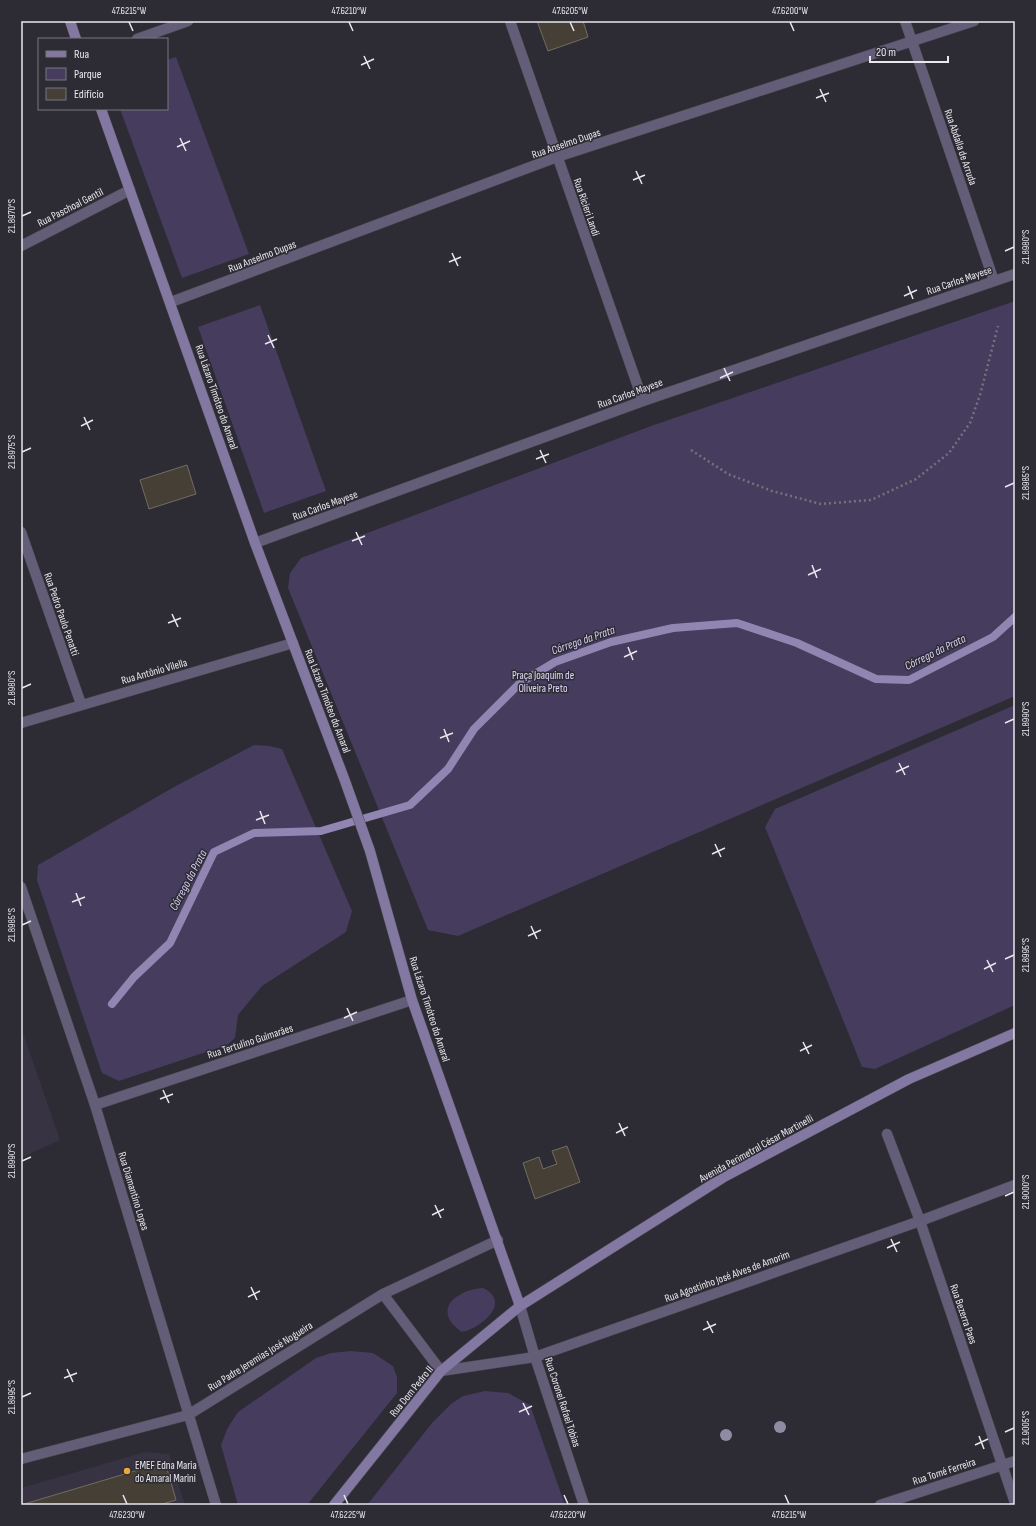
<svg xmlns="http://www.w3.org/2000/svg" width="1036" height="1526" viewBox="0 0 1036 1526" font-family="'Sofia Sans Condensed',sans-serif">
  <style>
    .built { fill: #373342 }
    .green { fill: #453c5e }
    .lines { fill: none; stroke-linecap: round; stroke-linejoin: round }
    .stream { stroke: #9186b1; stroke-width: 8 }
    .building { fill: #453f36; stroke: #736c63 }
    .street-casing { stroke: #4b4952; stroke-width: 11 }
    .secondary-casing { stroke: #4b4952; stroke-width: 11 }
    .path { stroke: #75737a; stroke-width: 2.5; stroke-dasharray: 2 3; stroke-linecap: butt }
    .street { stroke: #635d78; stroke-width: 10 }
    .secondary { stroke: #8278a2; stroke-width: 10 }
    .tree { fill: #8f8ba2 }
    .ticks { fill: none; stroke: #e9e7ed; stroke-width: 1.5 }
    .poi-dot { fill: #eaaa39; stroke: #2d2b34; stroke-width: 1.5 }
    .labels { text-anchor: middle; stroke-width: 3; stroke-linejoin: round; paint-order: stroke }
    .street-label { font-size: 11px; fill: #e9e7ed; stroke: #2d2b34 }
    .park-label { font-size: 11px; fill: #e0d9fc; stroke: #2d2b34 }
    .poi-label { font-size: 11px; fill: #e9e7ed; stroke: #2d2b34; text-anchor: start }
    .water-label { font-size: 12px; font-style: italic; fill: #d5cdf1; stroke: #2d2b34 }
    .neatline { fill: none; stroke: #e9e7ed; stroke-width: 1.5 }
    .ticks-label { font-size: 10px; text-anchor: middle; fill: #e9e7ed }
  </style>
  <rect width="100%" height="100%" fill="#2d2b34"/>
  <path class="built" d="M21,1027L60,1140L21,1158Z
    M145,1452L169,1454L185,1505H21V1488Z"/>
  <path class="green" d="M176,57L249,254L182,278L120,109H167V60Z
    M1015,301V696L458,936L428,930L288,588L290,573L301,558L651,426Z
    M260,305L326,491L264,513L198,327Z
    M1015,705V1005L875,1069L862,1067L765,827L775,809Z
    M254,745L269,746L282,749L352,911L346,932L262,986L238,1015L235,1038L227,1045L119,1081L102,1073L37,880L38,865L174,787Z
    M483,1288C512,1302 482,1328 462,1332C431,1311 455,1290 483,1288Z
    M351,1351L373,1353L393,1366L397,1377V1393L307,1505H238L221,1445L227,1429L238,1412L316,1358L331,1353Z
    M485,1391L508,1393L530,1405L565,1505H367L432,1423L451,1404L463,1396Z"/>
  <g class="lines">
    <path class="stream" d="M112,1004L134,977L170,943L214,852L254,833L321,831L410,805L448,769L474,729L520,683L555,662L611,642L673,628L737,623L797,643L876,679L909,680L993,637L1015,617"/>
  </g>
  <path class="building" d="M537,21H583L588,37L548,51Z
    M187,465L196,494L149,509L140,480Z
    M567,1146L580,1182L535,1199L523,1163L539,1157L543,1169L557,1164L552,1151Z
    M165,1462L176,1500L159,1505H21Z"/>
  <g class="lines">
    <g class="street-casing">
      <path id="street" d="M510,21L643,401
        M905,21L994,281
        M137,39L188,21
        M21,246L130,190
        M171,302L557,157L974,21
        M21,532L81,704
        M255,543L643,401L1015,274
        M21,723L293,643
        M21,887L95,1105L216,1505
        M95,1105L412,1000
        M887,1134L920,1221L1015,1503
        M383,1294L441,1371L535,1357L920,1221L1015,1185
        M520,1306L535,1357L584,1505
        M21,1459L188,1415L383,1294L498,1240
        M880,1505L1015,1461"/>
    </g>
    <g class="secondary-casing">
      <path id="secondary" d="M70,21L76,39
        M101,109L255,543L345,781L370,851L412,1000L520,1306
        M334,1505L441,1371L520,1306L724,1177L909,1079L1015,1033"/>
    </g>
    <path class="path" d="M691,450L728,474L772,491L821,504L871,500L916,479L949,453L970,423L980,395L998,326"/>
    <use href="#street" class="street"/>
    <use href="#secondary" class="secondary"/>
  </g>
  <g class="tree">
    <circle cx="780" cy="1427" r="6"/>
    <circle cx="726" cy="1435" r="6"/>
  </g>
  <path class="ticks" d="M129,22L133,31M349,22L353,31M570,22L574,31M790,22L794,31M364,56L370,69M361,65L374,59M820,89L826,102M816,98L829,93M180,138L186,151M177,147L190,141M636,171L642,184M633,180L645,175M22,216L31,212M1005,251L1014,247M452,253L458,266M449,262L461,257M908,286L913,299M904,296L917,290M268,335L274,348M265,344L277,339M724,368L730,381M720,378L733,372M84,417L90,430M81,426L93,420M540,450L546,463M22,452L31,448M536,459L549,454M1005,487L1014,483M356,532L362,545M352,541L365,536M812,565L817,578M808,575L821,569M172,614L178,627M168,623L181,618M628,647L633,660M624,657L637,651M22,688L31,684M1005,723L1014,719M444,729L449,742M440,738L453,733M899,763L905,775M896,772L909,766M260,811L265,824M256,820L269,815M715,844L721,857M712,854L725,848M76,893L81,906M72,902L85,897M22,925L31,921M531,926L537,939M528,936L541,930M1005,959L1014,955M987,960L993,972M984,969L996,963M347,1008L353,1021M344,1018L357,1012M803,1042L809,1054M800,1051L812,1045M163,1090L169,1103M160,1099L173,1094M619,1123L625,1136M616,1133L628,1127M22,1161L31,1157M1005,1196L1014,1192M435,1205L441,1218M432,1215L444,1209M891,1239L897,1252M887,1248L900,1242M251,1287L257,1300M248,1297L260,1291M707,1321L713,1333M703,1330L716,1324M67,1369L73,1382M64,1378L77,1373M22,1397L31,1393M523,1403L529,1415M519,1412L532,1406M1005,1432L1014,1428M979,1436L984,1449M975,1445L988,1439M123,1495L127,1504M344,1495L348,1504M564,1495L568,1504M785,1495L789,1504"/>
  <circle class="poi-dot" cx="127" cy="1471" r="4"/>
  <g class="labels">
    <g class="street-label">
      <text transform="translate(566 143) rotate(-19)" y="4">Rua Anselmo Dupas</text>
      <text transform="translate(961 147) rotate(71)" y="4">Rua Abdalla de Arruda</text>
      <text transform="translate(70 207) rotate(-27)" y="4">Rua Paschoal Gentil</text>
      <text transform="translate(587 207) rotate(71)" y="4">Rua Ricieri Landi</text>
      <text transform="translate(262 256) rotate(-21)" y="4">Rua Anselmo Dupas</text>
      <text transform="translate(959 280) rotate(-19)" y="4">Rua Carlos Mayese</text>
      <text transform="translate(630 393) rotate(-20)" y="4">Rua Carlos Mayese</text>
      <text transform="translate(217 397) rotate(71)" y="4">Rua Lázaro Timóteo do Amaral</text>
      <text transform="translate(325 505) rotate(-20)" y="4">Rua Carlos Mayese</text>
      <text transform="translate(62 614) rotate(71)" y="4">Rua Pedro Paulo Penatti</text>
      <text transform="translate(154 671) rotate(-16)" y="4">Rua Antônio Vilella</text>
      <text transform="translate(328 701) rotate(69)" y="4">Rua Lázaro Timóteo do Amaral</text>
      <text transform="translate(430 1009) rotate(72)" y="4">Rua Lázaro Timóteo do Amaral</text>
      <text transform="translate(250 1041) rotate(-18)" y="4">Rua Tertulino Guimarães</text>
      <text transform="translate(756 1148) rotate(-29)" y="4">Avenida Perimetral César Martinelli</text>
      <text transform="translate(134 1191) rotate(73)" y="4">Rua Diamantino Lopes</text>
      <text transform="translate(727 1276) rotate(-20)" y="4">Rua Agostinho José Alves de Amorim</text>
      <text transform="translate(964 1314) rotate(71)" y="4">Rua Bezerra Paes</text>
      <text transform="translate(260 1356) rotate(-32)" y="4">Rua Padre Jeremias José Nogueira</text>
      <text transform="translate(411 1391) rotate(-51)" y="4">Rua Dom Pedro II</text>
      <text transform="translate(563 1402) rotate(72)" y="4">Rua Coronel Rafael Tobias</text>
      <text transform="translate(944 1471) rotate(-18)" y="4">Rua Tomé Ferreira</text>
    </g>
    <g class="park-label">
      <text x="543" y="679">Praça Joaquim de<tspan x="543" dy="13">Oliveira Preto</tspan></text>
    </g>
    <g class="poi-label">
      <text x="135" y="1469">EMEF Edna Maria<tspan x="135" dy="13">do Amaral Marini</tspan></text>
    </g>
    <g class="water-label">
      <text transform="translate(583 640) rotate(-19)" y="4">Córrego da Prata</text>
      <text transform="translate(935 652) rotate(-26)" y="4">Córrego da Prata</text>
      <text transform="translate(188 880) rotate(-62)" y="4">Córrego da Prata</text>
    </g>
  </g>
  <rect width="1036" height="1526" fill="none" stroke="#2d2b34" stroke-width="44"/>
  <rect x="38" y="38" width="130" height="72" fill="#2d2b34" stroke="#78767e"/>
  <rect x="46" y="51" width="20" height="6" fill="#8278a2" stroke="#78767e"/>
  <text x="74" y="58" font-size="12" fill="#e9e7ed">Rua</text>
  <rect x="46" y="68" width="20" height="12" fill="#453c5e" stroke="#78767e"/>
  <text x="74" y="78" font-size="12" fill="#e9e7ed">Parque</text>
  <rect x="46" y="88" width="20" height="12" fill="#453f36" stroke="#78767e"/>
  <text x="74" y="98" font-size="12" fill="#e9e7ed">Edifício</text>
  <path d="M870 56v6h78v-6" fill="none" stroke="#e9e7ed" stroke-width="2"/>
  <text x="876" y="56" font-size="12" fill="#e9e7ed" stroke="#2d2b34" stroke-width="3" paint-order="stroke">20 m</text>
  <rect x="22" y="22" width="992" height="1482" class="neatline"/>
  <g class="ticks-label">
    <text x="129" y="14">47.6215°W</text>
    <text x="349" y="14">47.6210°W</text>
    <text x="570" y="14">47.6205°W</text>
    <text x="790" y="14">47.6200°W</text>
    <text transform="translate(11 216) rotate(-90)" y="4">21.8970°S</text>
    <text transform="translate(1025 247) rotate(-90)" y="4">21.8980°S</text>
    <text transform="translate(11 452) rotate(-90)" y="4">21.8975°S</text>
    <text transform="translate(1025 483) rotate(-90)" y="4">21.8985°S</text>
    <text transform="translate(11 688) rotate(-90)" y="4">21.8980°S</text>
    <text transform="translate(1025 719) rotate(-90)" y="4">21.8990°S</text>
    <text transform="translate(11 925) rotate(-90)" y="4">21.8985°S</text>
    <text transform="translate(1025 955) rotate(-90)" y="4">21.8995°S</text>
    <text transform="translate(11 1161) rotate(-90)" y="4">21.8990°S</text>
    <text transform="translate(1025 1192) rotate(-90)" y="4">21.9000°S</text>
    <text transform="translate(11 1397) rotate(-90)" y="4">21.8995°S</text>
    <text transform="translate(1025 1428) rotate(-90)" y="4">21.9005°S</text>
    <text x="127" y="1518">47.6230°W</text>
    <text x="348" y="1518">47.6225°W</text>
    <text x="568" y="1518">47.6220°W</text>
    <text x="789" y="1518">47.6215°W</text>
  </g>
</svg>
